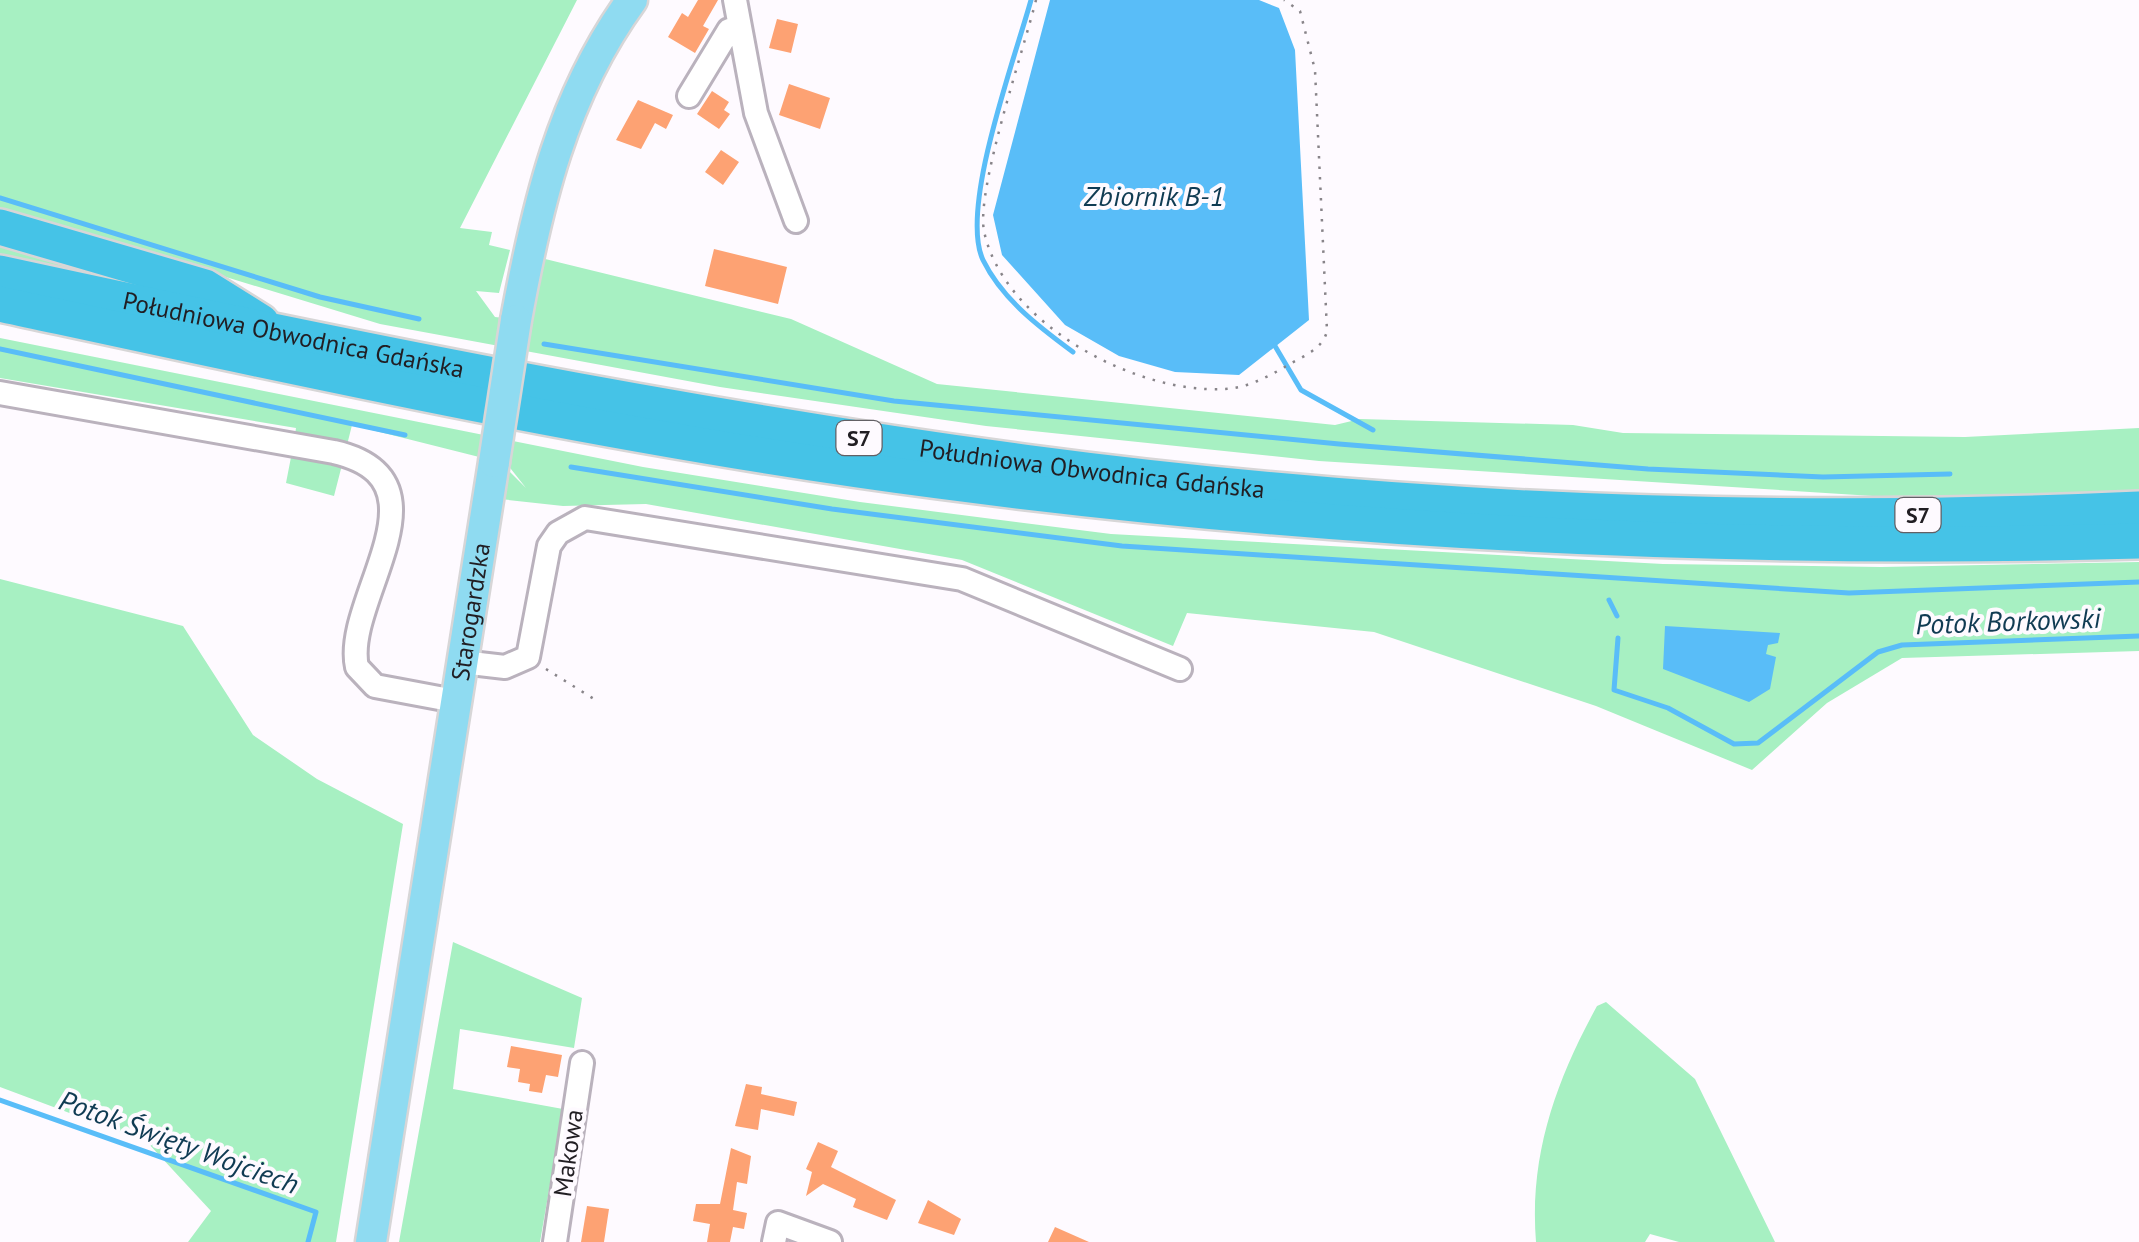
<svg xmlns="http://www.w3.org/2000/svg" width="2139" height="1242" viewBox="0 0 2139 1242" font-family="'PT Sans',sans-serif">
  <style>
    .green { fill: #a7f0c2 }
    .water { fill: #59bdf8 }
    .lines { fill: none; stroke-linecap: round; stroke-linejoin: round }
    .stream { stroke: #59bdf8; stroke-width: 5 }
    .building { fill: #fda273 }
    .minor-casing { stroke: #bab2bd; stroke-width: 28 }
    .major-casing { stroke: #d7d6d7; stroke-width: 35 }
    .highway-casing { stroke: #d7d6d7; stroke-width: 40 }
    .path { stroke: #888489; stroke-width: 2.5; stroke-dasharray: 2.5 8; stroke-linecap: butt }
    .minor { stroke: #fff; stroke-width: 22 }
    .major { stroke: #8fdbf1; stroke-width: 30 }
    .highway { stroke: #45c3e7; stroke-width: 35 }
    .major-bridge-casing { stroke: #d7d6d7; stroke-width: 35; stroke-linecap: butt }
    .major-bridge { stroke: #8fdbf1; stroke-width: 30 }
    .labels { text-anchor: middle; stroke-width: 8; stroke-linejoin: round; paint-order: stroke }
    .shield { fill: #fefaff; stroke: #636065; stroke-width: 2.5 }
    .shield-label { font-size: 22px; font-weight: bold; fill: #211e23 }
    .street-label { font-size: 25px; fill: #211e23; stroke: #fefaff }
    .water-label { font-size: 28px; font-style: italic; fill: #103b53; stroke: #fefaff }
  </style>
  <rect width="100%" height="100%" fill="#fefaff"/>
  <path class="green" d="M0,0H577L460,228L492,232L489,245L510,250L499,293L476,291L495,317L528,321L537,257L791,319L937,384L1335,425L1360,419L1573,425L1623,433L1965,437L2139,428V495L1873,496L1319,461L986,426L720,387L380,324L0,208Z
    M0,241L202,297L0,258Z
    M0,338L643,467L860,502L1111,534L1663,564L1881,567L2139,562V651L1902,658L1827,703L1752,770L1596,706L1374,632L1187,613L1173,646L962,560L646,504L563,506L500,499L505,467L526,488L507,464L352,425L346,449L294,441L296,428L0,378Z
    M292,452L343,461L334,496L286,483Z
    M0,579L183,626L253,735L317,779L403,824L336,1242H188L211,1211L147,1142L0,1087Z
    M453,942L582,998L574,1048L460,1029L453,1089L563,1109L540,1242H399Z
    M1606,1002L1695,1079L1775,1242H1679L1650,1234L1645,1242H1536C1529,1155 1556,1081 1597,1006Z"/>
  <path class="water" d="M1050,0H1259L1279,8L1295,50L1309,320L1239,375L1175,372L1119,356L1065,325L1002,255L993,215Z
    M1665,626L1780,633L1778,643L1768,645L1766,654L1776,657L1770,689L1749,702L1663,669Z"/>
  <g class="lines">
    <path class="stream" d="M1031,0C1015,58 959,209 983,260C1002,299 1039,327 1073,352
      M0,198L320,297L419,319
      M544,344L894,401L1339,444L1648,469L1823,477L1950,474
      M1275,346L1301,390L1373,430
      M0,349L405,435
      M571,467L832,509L1122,546L1849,593L2139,582
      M1609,600L1617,616
      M1618,638L1614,690L1668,708L1734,744L1758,743L1878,652L1902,645L2139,636
      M0,1100L316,1212L308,1242"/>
  </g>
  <path class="building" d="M698,0H718L703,26L709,29L695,53L668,37L682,13L688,17Z
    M777,19L798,24L791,53L769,48Z
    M789,84L830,98L820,129L779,115Z
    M712,91L729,102L724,110L730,114L719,129L697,114Z
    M638,100L673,115L666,129L655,123L641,149L616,140Z
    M721,150L739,162L723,185L705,172Z
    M714,249L787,267L778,304L705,286Z
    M511,1046L562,1055L558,1077L546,1075L542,1093L529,1091L530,1084L518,1082L520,1069L507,1067Z
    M746,1084L762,1087L761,1094L797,1102L794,1116L761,1109L758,1130L735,1126Z
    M818,1142L838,1151L831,1167L896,1200L887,1220L853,1207L856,1199L823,1184L806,1196L812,1172L806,1169Z
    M731,1148L751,1156L747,1184L737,1182L733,1210L747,1213L744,1229L733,1227L730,1242H707L710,1224L693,1221L696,1204H720Z
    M928,1200L961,1219L954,1235L918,1223Z
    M587,1206L609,1209L604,1242H581Z
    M1055,1227L1089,1242H1048Z"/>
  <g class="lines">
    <g class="minor-casing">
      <path id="minor" d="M735,0L756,113L796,221
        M689,96L729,30L740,27
        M0,393L334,452C456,480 342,600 357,667L375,686L455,701
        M462,662L505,667L528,657L549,546L558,533L585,518L962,579L1180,669
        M555,1242L582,1063
        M774,1242L778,1223L830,1242"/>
    </g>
    <g class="major-casing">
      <g id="major">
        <path d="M516,320C537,205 562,96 632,0"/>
        <path id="s1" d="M371,1242L494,462"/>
      </g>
    </g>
    <g class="highway-casing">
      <g id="highway">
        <path d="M0,227L205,287L261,322"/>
        <path id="s2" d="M0,273C340,347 679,416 1024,462C1392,511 1769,526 2139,509"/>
        <path d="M0,304C311,371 622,440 938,481C1336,533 1737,552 2139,541"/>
      </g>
    </g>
    <path class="path" d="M1036,0C1024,49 976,189 984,231C1003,323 1135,394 1224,389C1247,388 1268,377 1288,365C1302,357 1323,349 1327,331L1315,70L1300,11L1284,0
      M546,669L594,699"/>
    <use href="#minor" class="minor"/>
    <use href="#major" class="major"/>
    <use href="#highway" class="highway"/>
    <g class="major-bridge-casing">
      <path id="major-bridge" d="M494,462L516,320"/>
    </g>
    <use href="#major-bridge" class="major-bridge"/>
  </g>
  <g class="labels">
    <g class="shield">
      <rect x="836.5" y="421" width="45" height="34" rx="8"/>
      <rect x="1895.5" y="498" width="45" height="34" rx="8"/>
    </g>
    <g class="shield-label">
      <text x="859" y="446">S7</text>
      <text x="1918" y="523">S7</text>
    </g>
    <g class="street-label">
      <text dy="9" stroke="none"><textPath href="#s2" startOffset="300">Południowa Obwodnica Gdańska</textPath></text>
      <text dy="9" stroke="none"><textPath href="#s2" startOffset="1110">Południowa Obwodnica Gdańska</textPath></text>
      <text dy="9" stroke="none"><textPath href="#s1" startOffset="638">Starogardzka</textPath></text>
      <text transform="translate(568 1153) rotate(-82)" y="9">Makowa</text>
    </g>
    <g class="water-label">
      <text x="1154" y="206">Zbiornik B-1</text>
      <text transform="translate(2008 621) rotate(-2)" y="10">Potok Borkowski</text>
      <text transform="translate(179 1142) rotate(20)" y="10">Potok Święty Wojciech</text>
    </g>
  </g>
</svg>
